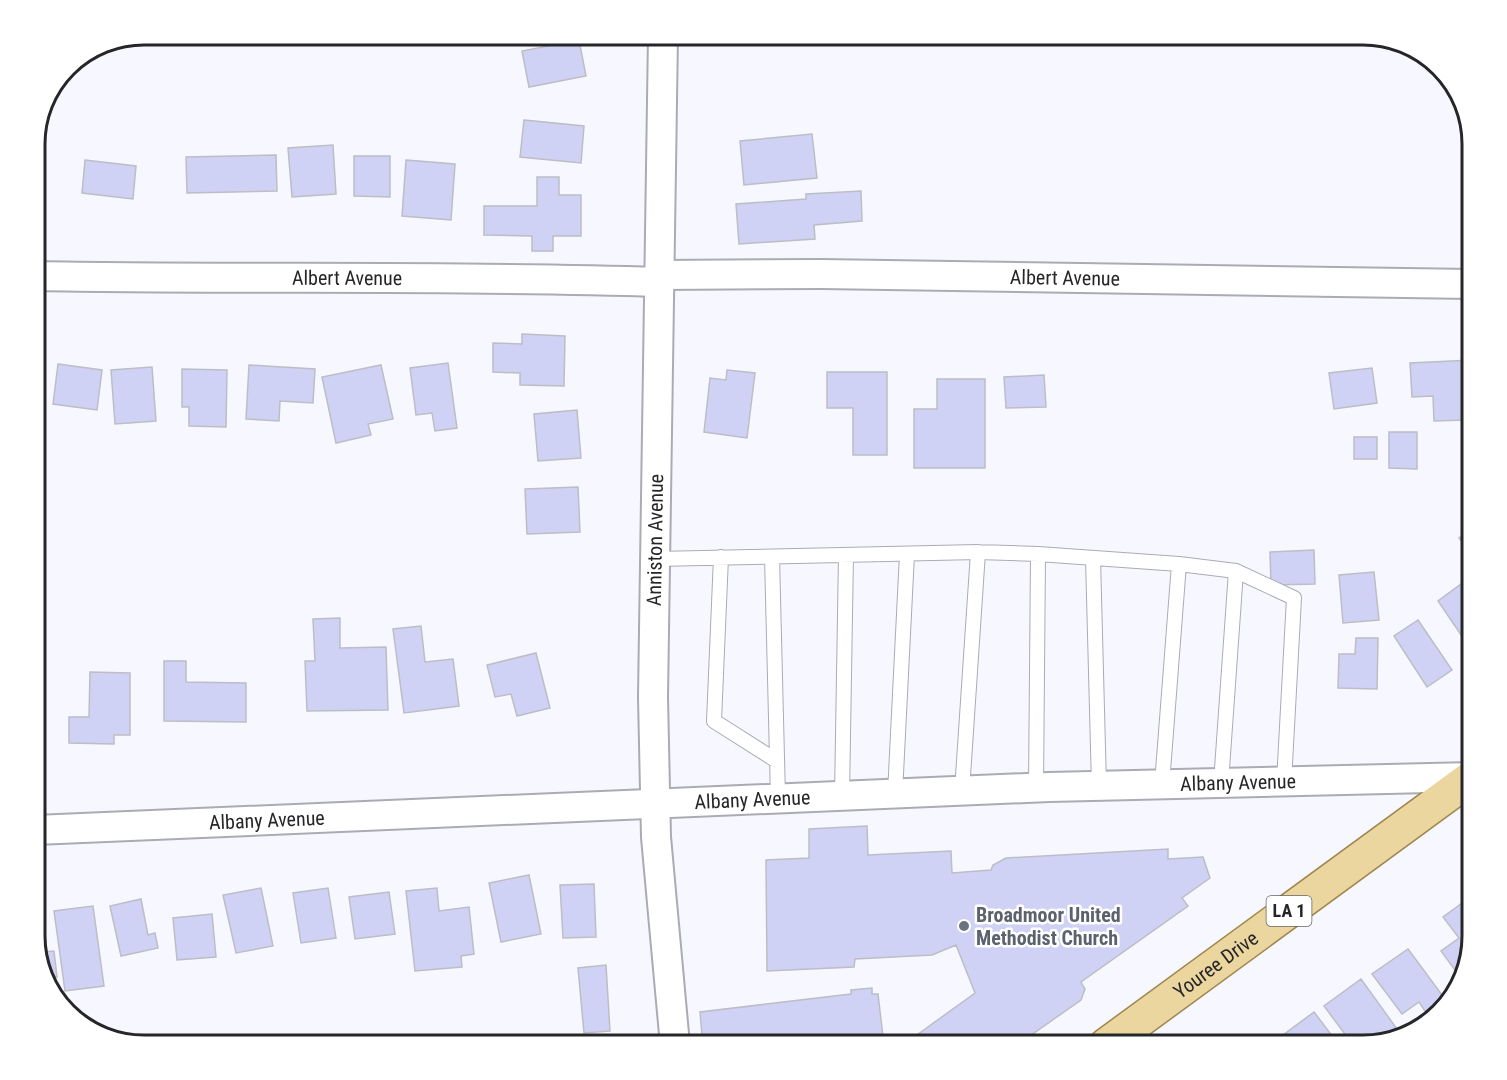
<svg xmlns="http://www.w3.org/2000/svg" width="1507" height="1080" viewBox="0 0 1507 1080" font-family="'Roboto Condensed',sans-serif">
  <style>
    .building { fill: #cfd2f4; stroke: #bdbdc5; stroke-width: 1.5 }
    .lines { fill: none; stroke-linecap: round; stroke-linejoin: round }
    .lane-casing { stroke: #abacb3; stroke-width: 16 }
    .street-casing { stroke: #abacb3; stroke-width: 32 }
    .primary-casing { stroke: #9e864c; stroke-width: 36 }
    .lane { stroke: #fff; stroke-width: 14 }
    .street { stroke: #fff; stroke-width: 28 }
    .primary { stroke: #ebd69f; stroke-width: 33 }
    .worship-dot { fill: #6b7280; stroke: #fff; stroke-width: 2 }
    .labels { text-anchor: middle; stroke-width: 5; stroke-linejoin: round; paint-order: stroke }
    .shield { fill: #fff; stroke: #676769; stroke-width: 1.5 }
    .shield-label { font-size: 18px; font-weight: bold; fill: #262629 }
    .street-label { font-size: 20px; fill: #262629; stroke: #fff }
    .worship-label { font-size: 20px; font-weight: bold; fill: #5b616d; stroke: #fff; text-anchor: start }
    .rim { fill: none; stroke: #262629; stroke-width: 3 }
  </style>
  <rect width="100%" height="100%" fill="#f6f7ff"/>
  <path class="building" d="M579,40L586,76L529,87L522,51Z
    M524,120L584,126L581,163L520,157Z
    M812,134L817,178L744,185L740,141Z
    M333,145L336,194L292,197L288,148Z
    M276,155L277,191L187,193L186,157Z
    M354,156H390V197L354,196Z
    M85,160L136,166L133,199L82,193Z
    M406,160L455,164L451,220L402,216Z
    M537,177H559V195H581V236H553V251H532V236L484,235V206H537Z
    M861,191L862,221L814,225L815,239L739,244L736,204L806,199V194Z
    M522,334L565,336L564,386L520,385V373L493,372V343L522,344Z
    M1472,360V389L1464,390L1465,420L1434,421L1433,396L1412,397L1410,363Z
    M448,363L457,428L435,431L432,413L416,415L410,368Z
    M58,364L102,370L97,410L53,404Z
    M249,365L315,369L313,403L280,401L279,421L246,419Z
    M381,365L393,419L368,424L371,435L336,443L322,377Z
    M152,367L156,421L115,424L111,370Z
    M1372,368L1377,403L1334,409L1329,373Z
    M182,369L227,370L226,427L189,426V407H182Z
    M727,370L755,373L747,438L704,432L710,378L726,380Z
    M827,372H887V455H853V408H827Z
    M1044,375L1046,407L1006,408L1004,377Z
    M937,379H985V468H914V409H937Z
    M577,410L581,458L538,461L534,414Z
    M1389,432H1417V469L1389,468Z
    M1354,437H1377V459H1354Z
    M578,487L580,532L527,534L525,489Z
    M1472,528V555L1459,538Z
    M1314,550L1315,584L1271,585L1270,552Z
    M1374,572L1379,620L1343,623L1339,575Z
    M1472,576V651L1438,601Z
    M340,618V648L386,647L388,710L307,711L305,661H315L313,619Z
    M1418,620L1452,670L1427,687L1394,636Z
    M421,626L425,662L453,659L459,706L404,713L393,629Z
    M1356,638H1378L1377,689L1338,688L1339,654H1355Z
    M536,653L550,708L517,716L511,694L495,697L487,665Z
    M164,661H186V682L246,683V722L164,721Z
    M90,672L130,673V735H114V744L69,743V717H89Z
    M867,826L868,855L951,851L952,873L991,870L993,865L1006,858L1168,849V859L1203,857L1210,878L1182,898L1188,906L1081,982L1085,989L1081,1000L1017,1045H903L975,993L956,945L932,955L855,959L854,967L767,971L766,860L809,858V829Z
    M529,875L541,934L501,942L489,883Z
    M594,884L596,937L563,938L560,885Z
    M261,888L273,946L236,953L223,895Z
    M328,888L336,938L301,943L293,893Z
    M437,888L439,911L469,907L474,954L461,956L462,967L415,971L406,891Z
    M389,892L395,934L355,939L349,897Z
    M1472,896V936L1463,964L1455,970L1441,951L1459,938L1443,917Z
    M141,899L148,935L155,933L158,948L121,956L110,906Z
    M93,906L104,986L65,991L54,911Z
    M35,911H39L43,952L54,951L57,977L44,978L35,943Z
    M212,914L216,957L177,960L173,918Z
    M1408,949L1448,1003L1429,1017L1419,1002L1402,1014L1372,974Z
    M606,965L610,1031L584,1033L578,968Z
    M1361,979L1402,1036L1353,1045L1324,1006Z
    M872,988V994H878L884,1045H721L720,1035H702L700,1012L851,994V990Z
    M1314,1012L1339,1045H1290L1283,1035Z"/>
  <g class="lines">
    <g class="lane-casing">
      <path id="lane" d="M721,557L714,721L777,761
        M772,557L778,798
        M1093,558L1099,786
        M655,559L978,552L1038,554L1179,564L1236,571L1294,598L1284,782
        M1221,783L1236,571
        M1162,784L1179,564
        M1036,788L1038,554
        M962,791L978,552
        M895,794L907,554
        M842,796L846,555"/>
    </g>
    <g class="street-casing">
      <g id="street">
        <path d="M663,35L653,697L656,837L675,1045"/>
        <path id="s1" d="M659,275L821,274L1472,284"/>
        <path id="s2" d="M35,276C243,280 451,275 659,282"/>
        <path id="s3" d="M35,830L1049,787L1472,777"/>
      </g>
    </g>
    <g class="primary-casing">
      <g id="primary">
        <path id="s4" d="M1106,1045L1472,777"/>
      </g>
    </g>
    <use href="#lane" class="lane"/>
    <use href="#street" class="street"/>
    <use href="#primary" class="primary"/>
  </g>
  <circle class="worship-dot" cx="964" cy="926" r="6"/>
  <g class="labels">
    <rect class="shield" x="1266.5" y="896" width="45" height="30" rx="4.5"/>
    <g class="shield-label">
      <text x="1289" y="917">LA 1</text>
    </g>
    <g class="street-label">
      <text dy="7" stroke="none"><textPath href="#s2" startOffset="312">Albert Avenue</textPath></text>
      <text dy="7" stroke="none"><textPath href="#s1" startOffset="406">Albert Avenue</textPath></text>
      <text transform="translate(655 540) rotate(-89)" y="7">Anniston Avenue</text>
      <text dy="7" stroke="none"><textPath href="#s3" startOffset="1204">Albany Avenue</textPath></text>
      <text dy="7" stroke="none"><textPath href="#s3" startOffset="718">Albany Avenue</textPath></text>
      <text dy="7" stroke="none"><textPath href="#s3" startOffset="232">Albany Avenue</textPath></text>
      <text dy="7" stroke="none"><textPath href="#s4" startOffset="136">Youree Drive</textPath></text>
    </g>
    <g class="worship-label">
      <text x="976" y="922">Broadmoor United<tspan x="976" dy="23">Methodist Church</tspan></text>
    </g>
  </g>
  <path d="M0 0H1507V1080H0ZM144 45H1363A99 99 0 0 1 1462 144V936A99 99 0 0 1 1363 1035H144A99 99 0 0 1 45 936V144A99 99 0 0 1 144 45Z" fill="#fff" fill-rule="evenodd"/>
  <path class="rim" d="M144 45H1363A99 99 0 0 1 1462 144V936A99 99 0 0 1 1363 1035H144A99 99 0 0 1 45 936V144A99 99 0 0 1 144 45Z"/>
</svg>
